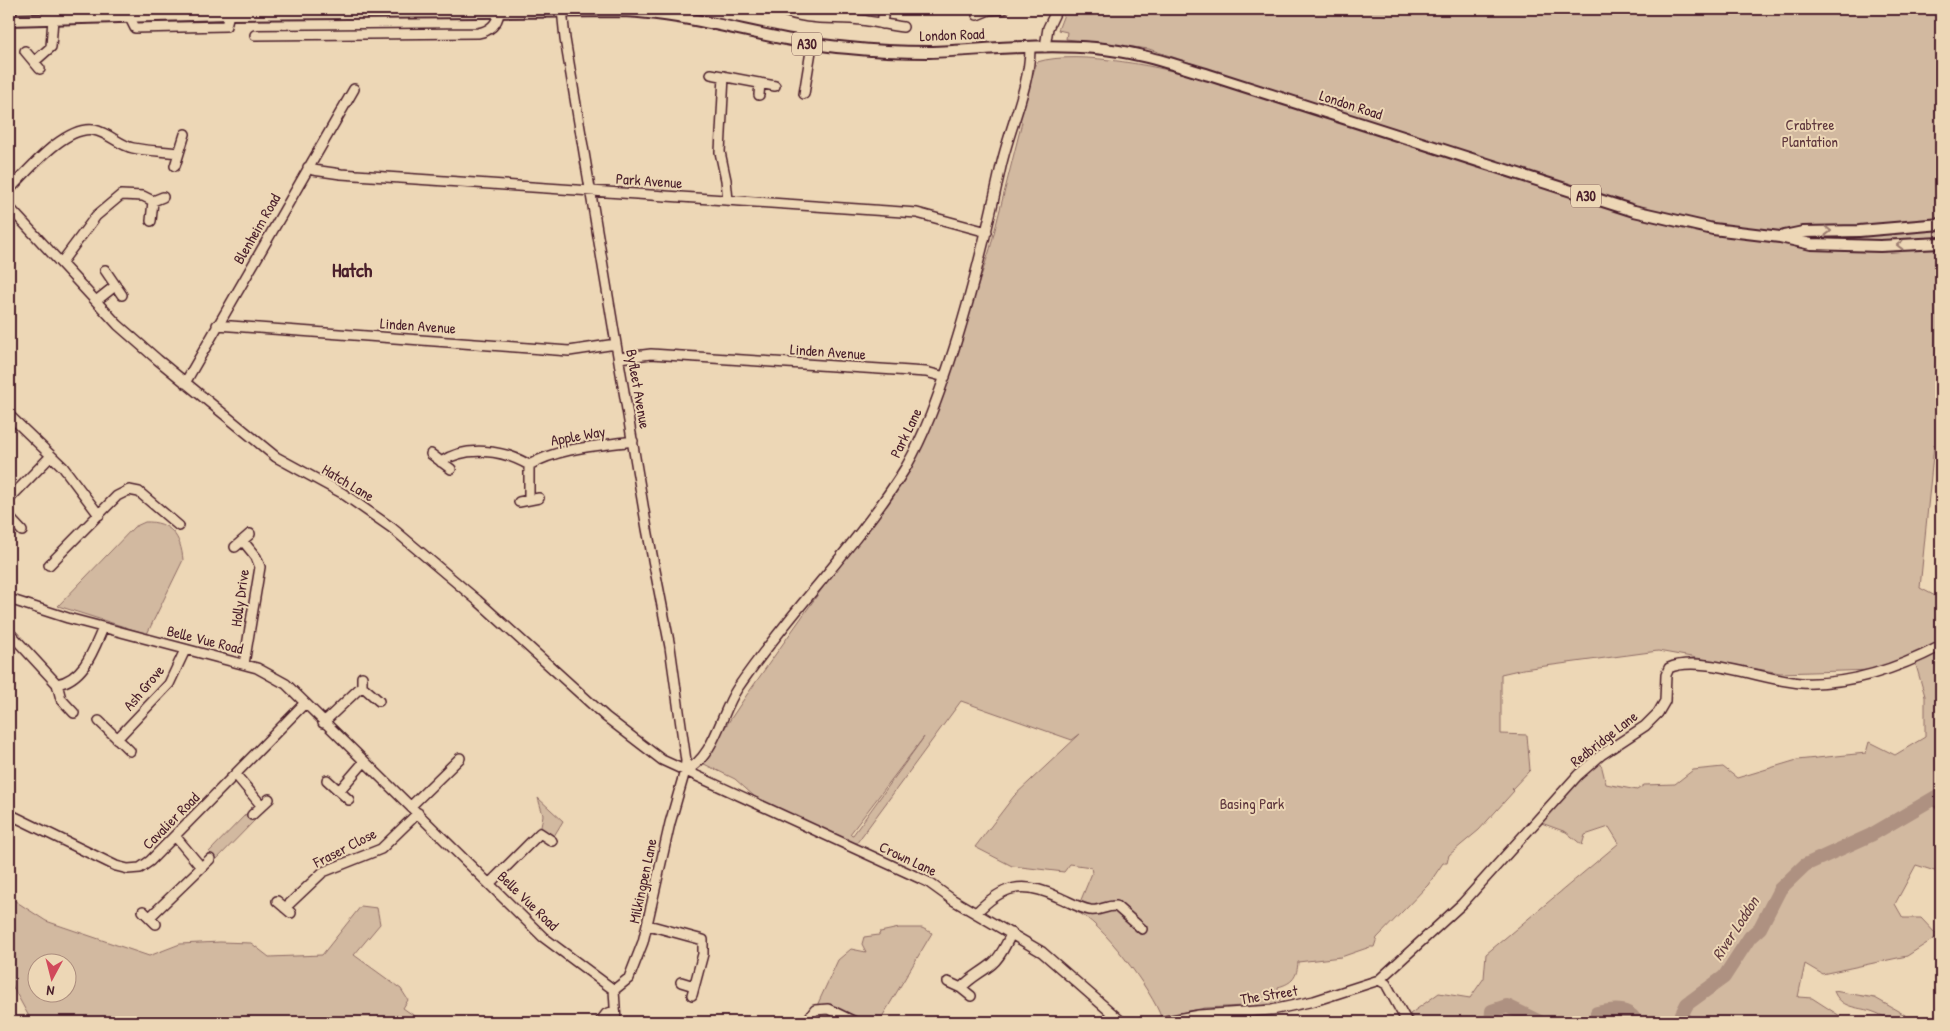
<svg xmlns="http://www.w3.org/2000/svg" width="1950" height="1031" viewBox="0 0 1950 1031" font-family="'Patrick Hand',sans-serif">
  <style>
    .green { fill: #d2b9a0; stroke: #8e6c66; fill-rule: evenodd }
    .lines { fill: none; stroke-linecap: round; stroke-linejoin: round }
    .stream { stroke: #86635f; stroke-width: 2.5 }
    .river { stroke: #ae9181; stroke-width: 14 }
    .minor-casing { stroke: #4a1f2b; stroke-width: 12 }
    .major-casing { stroke: #4a1f2b; stroke-width: 14 }
    .minor { stroke: #edd7b6; stroke-width: 9 }
    .major { stroke: #edd7b6; stroke-width: 10 }
    .oneway { stroke: #9c7b70 }
    .labels { text-anchor: middle; stroke-width: 4; stroke-linejoin: round; paint-order: stroke }
    .shield { fill: #edd7b6; stroke: #7b5655; stroke-width: 1 }
    .shield-label { font-size: 14px; font-weight: bold; fill: #4a1f2b }
    .street-label { font-size: 15px; fill: #4a1f2b; stroke: #edd7b6 }
    .park-label { font-size: 15px; fill: #5e363d; stroke: #edd7b6 }
    .water-label { font-size: 16px; font-style: italic; fill: #633c40; stroke: #edd7b6 }
    .district-label { font-size: 20px; font-weight: bold; fill: #4a1f2b; stroke: #edd7b6 }
  </style>
  <rect width="100%" height="100%" fill="#edd7b6"/>
  <filter id="ink" filterUnits="userSpaceOnUse"><feTurbulence type="fractalNoise" baseFrequency=".02" numOctaves="2"/><feDisplacementMap in="SourceGraphic" scale="10" xChannelSelector="R" yChannelSelector="G"/><feConvolveMatrix kernelMatrix="1 2 1 2 8 2 1 2 1" color-interpolation-filters="sRGB"/></filter>
  <g filter="url(#ink)">
    <path class="green" d="M1066,9H1941V443L1934,445L1920,588L1941,599V873L1916,865L1895,904L1903,918H1921L1938,936L1907,956L1822,974L1805,964L1798,997L1812,998L1840,1016L1841,1022H1414L1410,1014L1439,993L1470,998L1484,978L1486,954L1619,843L1609,827L1585,835L1582,845L1566,832L1536,821L1578,775L1601,764L1606,784L1637,790L1644,785L1675,784L1693,770L1723,767L1737,778L1797,760L1866,753L1869,742L1895,755L1925,737V696L1913,655L1873,670L1780,673L1658,651L1523,669L1501,674V734L1527,735L1530,770L1512,789L1514,791L1479,830L1449,855L1447,863H1443L1428,885L1377,938L1374,947H1370L1341,957L1298,962C1297,977 1293,983 1278,987L1280,1002L1244,1009L1243,1006L1205,1008L1161,1017C1154,994 1099,918 1076,912L1092,873L1091,867L1070,864L1064,872L1012,866L975,847L1014,796L1080,734L1072,740L961,701L856,844L755,797L735,779L704,764L710,750L746,696L908,467L951,368L990,249L1022,122L1018,117L1037,62C1080,49 1164,68 1209,80L1212,70L1149,49L1066,39L1067,32L1058,30ZM924,737L853,835L850,834Z
      M145,522C170,521 181,536 183,560L147,634L58,606L134,527Z
      M538,798L563,821L551,841L540,833L543,815Z
      M249,811L255,820L213,863L207,854Z
      M9,897L46,921L149,956L180,944L220,942L251,943L269,957L322,955L361,906L377,908L380,924L354,955L401,989L408,1000L403,1008L423,1022H32L9,980ZM38,964H68V994H38Z
      M899,928H922L932,933L879,1022H856L815,1010L838,960L851,949L866,952L862,944L864,937L879,935L880,932Z
      M1834,991L1875,998L1905,1015V1022C1889,1022 1886,1016 1871,1011C1857,1007 1840,1008 1834,991Z"/>
    <g class="lines">
      <path class="stream" d="M1931,801L1941,814"/>
      <path class="river" d="M1491,1022L1492,1011L1507,1006L1540,1022
        M1597,1022V1013C1611,1010 1629,1007 1636,1022
        M1678,1022L1687,1004L1724,977L1750,937L1760,928L1780,889L1805,865L1871,835L1941,794"/>
      <g class="minor-casing">
        <path id="minor" d="M562,9L565,39L647,529L670,647L686,761L685,771L670,823L643,942L629,978L614,990
          M780,9C805,21 834,17 861,20C875,22 889,25 903,27
          M977,15L989,10L1004,9
          M129,16L135,28L226,26L229,14
          M882,24L884,9
          M255,35L478,33C489,31 497,25 499,13
          M1045,47L1048,28L1057,9
          M25,51L40,69
          M34,62L51,47L53,18
          M711,74L775,86
          M724,76L720,152L726,180L728,200
          M804,94L812,45
          M759,95L760,83
          M175,166L185,134
          M308,167L313,170L341,174L917,213L987,232
          M9,190C28,171 65,125 94,130C109,133 119,145 133,148C148,151 164,151 179,153
          M9,207L118,325L158,360L276,457L342,493L392,528L477,600L606,717L662,760L928,882L953,900L1042,952L1122,1022
          M151,221L153,201
          M61,263L96,216L121,195L143,196L153,201L163,197
          M105,270L122,295
          M96,301L115,286
          M217,325L569,351L616,344
          M619,358L651,354L926,372L945,377
          M185,383L354,89
          M9,415L63,467L99,515
          M431,454L451,469
          M441,462C466,445 504,450 529,465C561,447 598,446 633,441
          M9,499L51,456
          M529,499V465
          M519,502L539,498
          M9,517L22,531
          M243,541L256,557L260,567L244,664
          M235,547L250,534
          M49,565L117,496L129,490L139,492L179,526
          M9,599L68,618L257,668L286,684L543,937L614,990
          M9,632L57,684L61,699L74,713
          M362,677V686L379,701
          M57,684C84,679 93,651 103,628
          M99,721L130,751
          M323,723L362,686
          M117,739L169,684L185,650
          M685,771C714,758 721,713 737,689C789,612 857,547 906,467C925,434 938,397 950,361C971,298 986,235 1000,171C1008,131 1030,87 1030,48
          M236,775L261,805
          M327,780L349,800
          M339,791L364,762
          M411,806L460,758
          M9,814L116,866L128,869L140,868L150,861L304,704
          M252,815L269,799
          M175,836L201,867
          M489,884L540,833L552,841
          M277,901L291,913
          M285,908L323,872L381,849L418,813
          M143,911L156,924
          M976,913C1002,886 1022,880 1058,897C1068,901 1079,908 1090,910C1098,912 1107,905 1116,906L1142,929
          M150,917L210,859
          M648,925L703,940V954L692,995
          M1379,980L1462,904L1578,775L1601,755L1645,726L1658,713L1665,701L1666,675L1669,668C1698,654 1768,681 1801,683C1850,685 1899,668 1941,646
          M1379,980L1386,984L1407,1022
          M681,982L694,986
          M948,982L961,988L971,996
          M961,988C971,977 981,973 992,964C1002,956 1006,943 1012,933
          M614,990L616,1022
          M600,1022L606,1014L614,1011
          M806,1022L815,1010L828,1009L855,1022
          M1160,1022L1199,1015L1272,1010L1314,1001L1379,980"/>
      </g>
      <g class="major-casing">
        <path id="major" d="M9,20L229,14L622,11C699,14 772,42 849,48C876,51 902,52 929,52C984,50 1040,43 1095,48C1134,51 1172,64 1209,75L1634,211L1713,229L1780,237L1811,244L1880,246L1941,243
          M1784,236L1803,232L1859,231L1941,224"/>
      </g>
      <use href="#minor" class="minor"/>
      <use href="#major" class="major"/>
    </g>
    <defs><path id="oneway-chevron" d="M-2-3.5L2.5 0L-2 3.5" fill="none" stroke-width="1.6" stroke-linecap="round" stroke-linejoin="round" transform="scale(1.25)"/></defs>
    <g class="oneway">
      <use href="#oneway-chevron" transform="translate(1828 231)"/>
      <use href="#oneway-chevron" transform="translate(1900 245) rotate(179)"/>
    </g>
  </g>
  <g class="labels">
    <g class="shield">
      <rect x="792" y="32.5" width="30" height="23" rx="4"/>
      <rect x="1571" y="184.5" width="30" height="23" rx="4"/>
    </g>
    <g class="shield-label">
      <text x="807" y="49">A30</text>
      <text x="1586" y="201">A30</text>
    </g>
    <g class="street-label">
      <text transform="translate(952 35) rotate(-2)" y="5">London Road</text>
      <text transform="translate(1351 105) rotate(18)" y="5">London Road</text>
      <text transform="translate(649 181) rotate(4)" y="5">Park Avenue</text>
      <text transform="translate(257 229) rotate(-60)" y="5">Blenheim Road</text>
      <text transform="translate(418 326) rotate(4)" y="5">Linden Avenue</text>
      <text transform="translate(828 352) rotate(4)" y="5">Linden Avenue</text>
      <text transform="translate(638 389) rotate(80)" y="5">Byfleet Avenue</text>
      <text transform="translate(906 433) rotate(-64)" y="5">Park Lane</text>
      <text transform="translate(578 436) rotate(-10)" y="5">Apple Way</text>
      <text transform="translate(348 483) rotate(31)" y="5">Hatch Lane</text>
      <text transform="translate(240 598) rotate(-82)" y="5">Holly Drive</text>
      <text transform="translate(205 640) rotate(14)" y="5">Belle Vue Road</text>
      <text transform="translate(144 688) rotate(-50)" y="5">Ash Grove</text>
      <text transform="translate(1604 739) rotate(-38)" y="5">Redbridge Lane</text>
      <text transform="translate(171 821) rotate(-45)" y="5">Cavalier Road</text>
      <text transform="translate(345 848) rotate(-27)" y="5">Fraser Close</text>
      <text transform="translate(908 859) rotate(25)" y="5">Crown Lane</text>
      <text transform="translate(643 881) rotate(-78)" y="5">Milkingpen Lane</text>
      <text transform="translate(528 901) rotate(44)" y="5">Belle Vue Road</text>
      <text transform="translate(1269 995) rotate(-9)" y="5">The Street</text>
    </g>
    <g class="park-label">
      <text x="1810" y="130">Crabtree<tspan x="1810" dy="17">Plantation</tspan></text>
      <text x="1252" y="809">Basing Park</text>
    </g>
    <g class="water-label">
      <text transform="translate(1735 928) rotate(-57)" y="6">River Loddon</text>
    </g>
    <g class="district-label">
      <text x="352" y="277">Hatch</text>
    </g>
  </g>
  <rect width="1950" height="1031" fill="none" stroke="#edd7b6" stroke-width="30"/>
  <rect x="15" y="15" width="1920" height="1001" fill="none" stroke="#4a1f2b" stroke-width="2" filter="url(#ink)"/>
  <g transform="translate(52 978) rotate(187)"><circle r="24" fill="#edd7b6" stroke="#ac8d7e"/>
  <path d="M0-4L9 19L0 12L-9 19Z" fill="#d1495b"/>
  <text y="-8" font-size="14" font-weight="bold" text-anchor="middle" fill="#4a1f2b">N</text>
  </g>
</svg>
